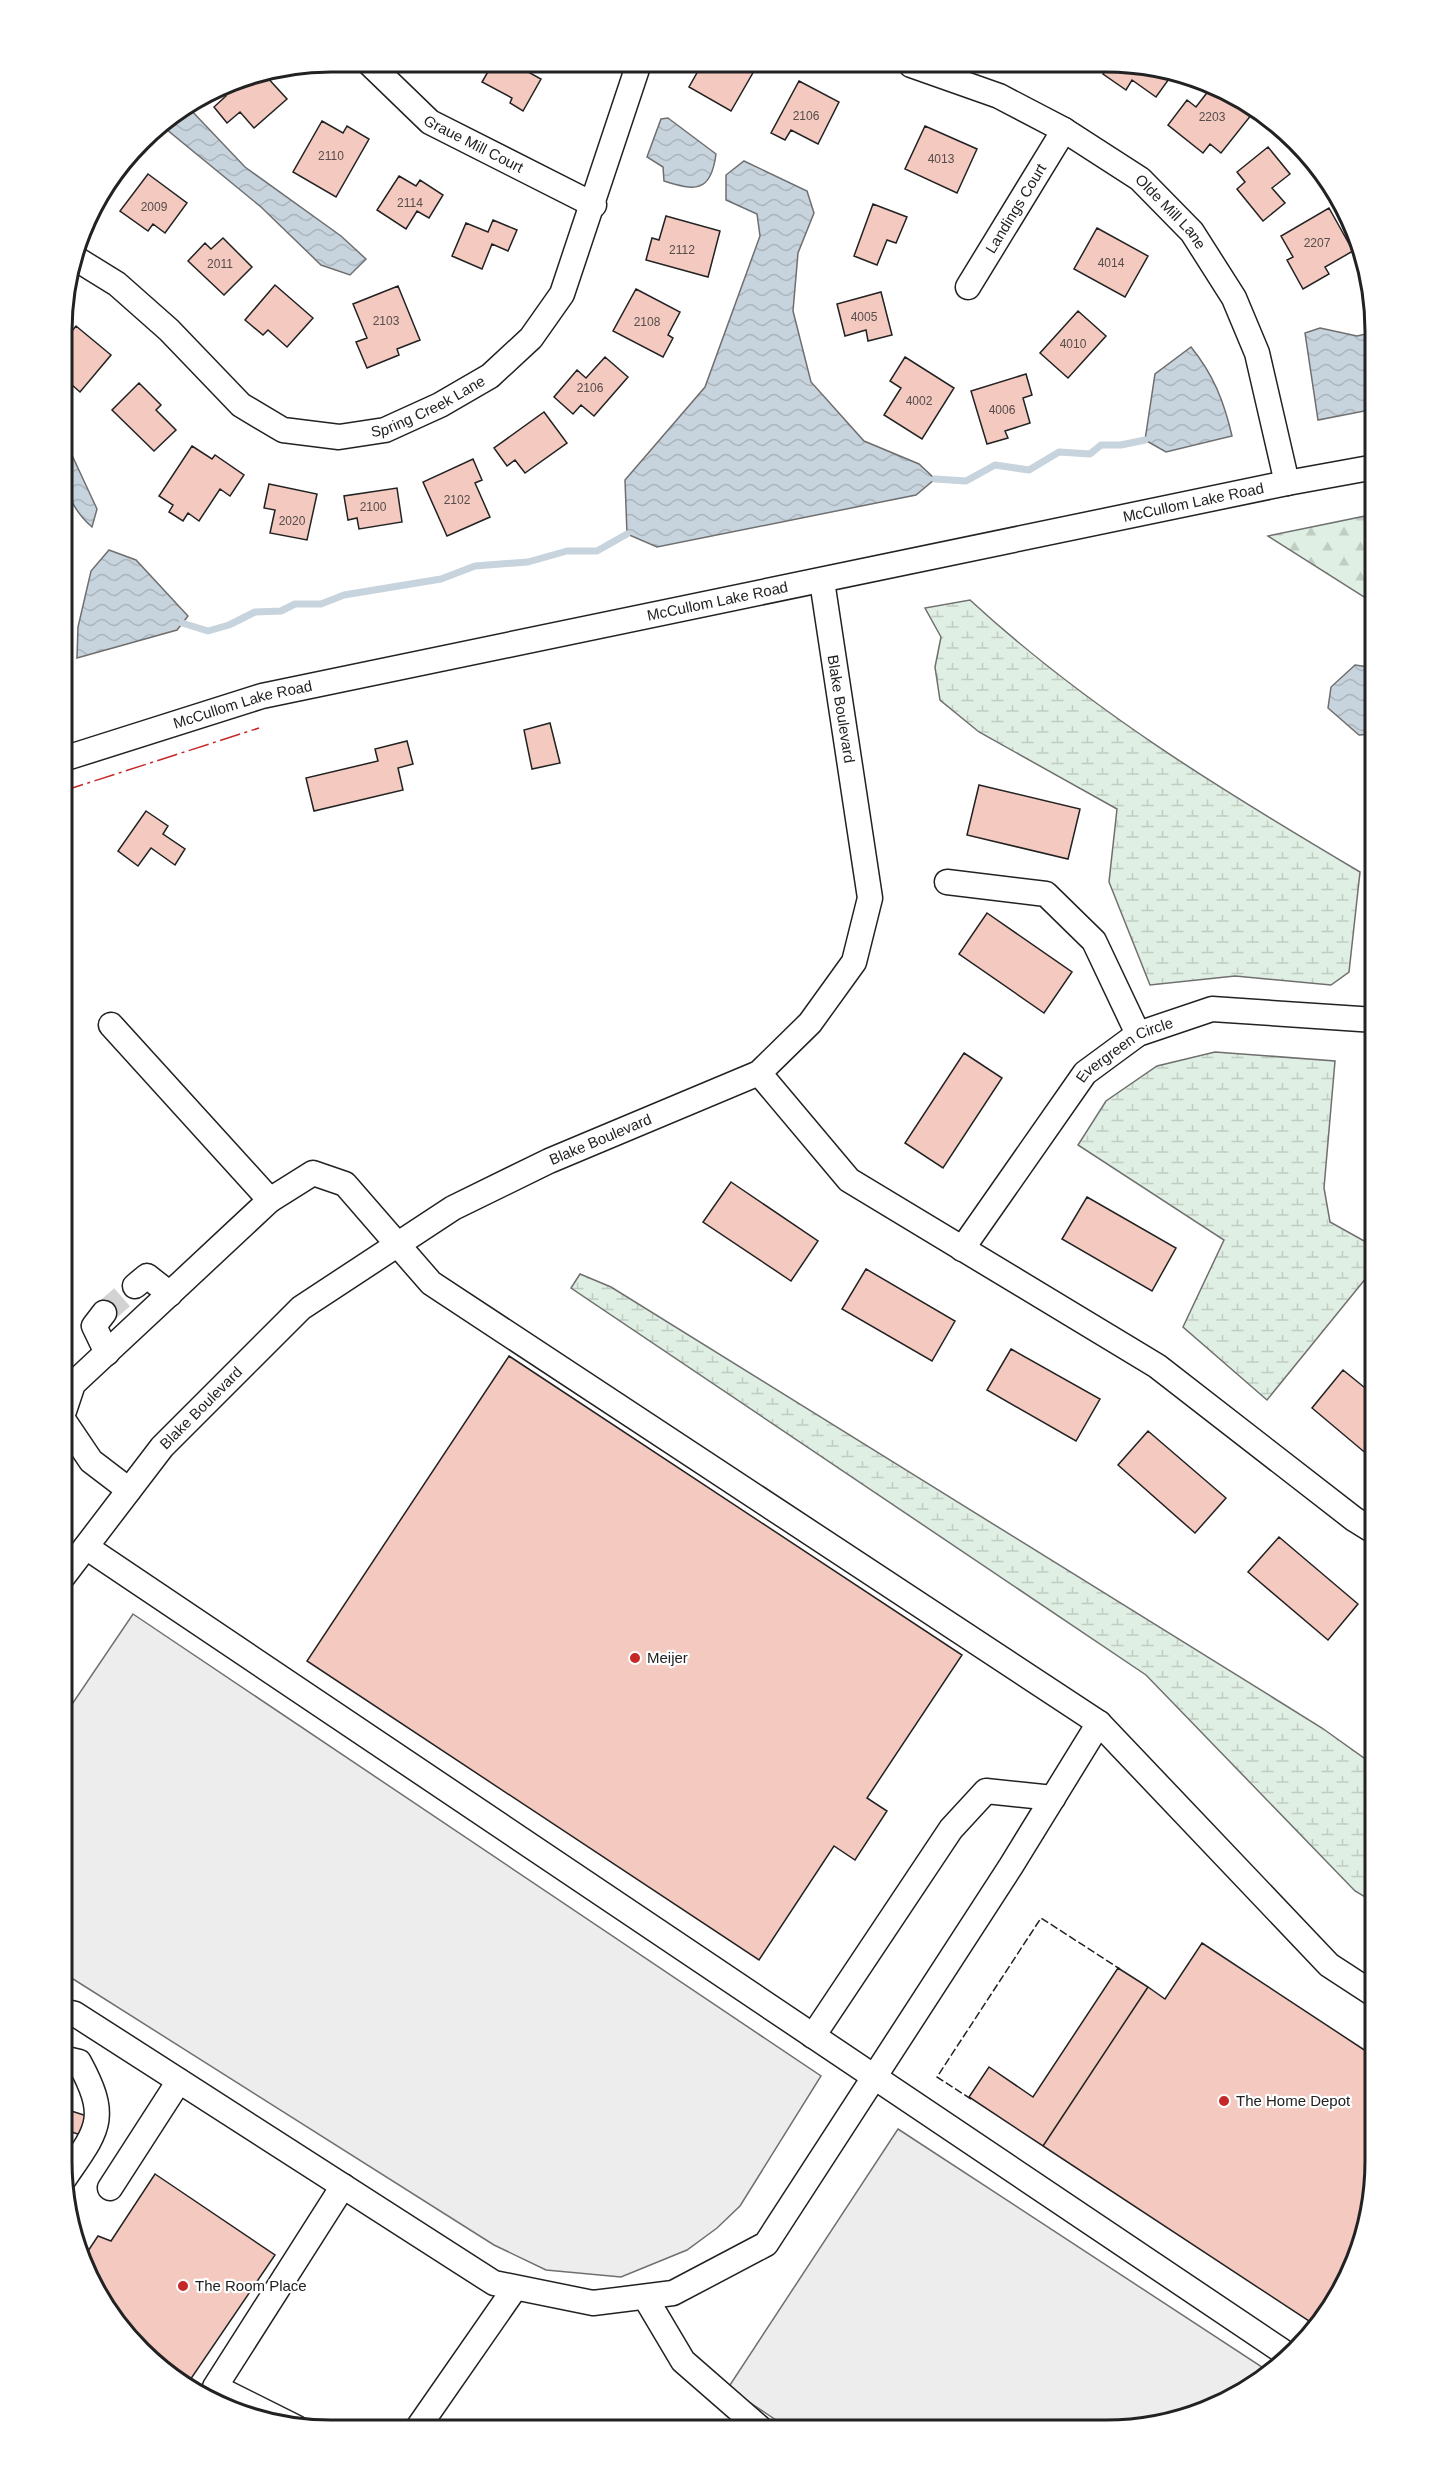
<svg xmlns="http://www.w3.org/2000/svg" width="1437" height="2492" viewBox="0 0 1437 2492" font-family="Helvetica,sans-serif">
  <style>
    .forest { fill: url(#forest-firs); stroke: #6f6f6f; stroke-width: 1.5 }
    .wetland { fill: url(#wetland-marsh); stroke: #6f6f6f; stroke-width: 1.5 }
    .parking { fill: #ededed; stroke: #6f6f6f; stroke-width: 1.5 }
    .water { fill: url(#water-waves); stroke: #6f6f6f; stroke-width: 1.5 }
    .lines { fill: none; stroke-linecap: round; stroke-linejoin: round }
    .stream { stroke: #c7d3dd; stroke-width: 7 }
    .building { fill: #f3c9c0; stroke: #222; stroke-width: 1.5 }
    .minor-tunnel { stroke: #d3d3d3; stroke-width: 24; stroke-dasharray: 24 12; stroke-linecap: butt }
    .minor-casing { stroke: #222; stroke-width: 27 }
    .minor { stroke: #fff; stroke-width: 24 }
    .fence { stroke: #222; stroke-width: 1.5; stroke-dasharray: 8 3; stroke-linecap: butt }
    .power { stroke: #c62828; stroke-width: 1.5; stroke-dasharray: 21 4.5 3 4.5; stroke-linecap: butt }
    .poi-dot { fill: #c62828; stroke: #fff; stroke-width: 2 }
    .labels { text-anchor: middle; stroke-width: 4.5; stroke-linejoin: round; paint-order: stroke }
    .number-label { font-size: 12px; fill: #564c4a }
    .street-label { font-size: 15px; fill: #222; stroke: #fff }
    .poi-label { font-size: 15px; fill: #222; stroke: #fff; text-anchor: start }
    .rim { fill: none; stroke: #222; stroke-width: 3 }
  </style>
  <defs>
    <pattern id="forest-firs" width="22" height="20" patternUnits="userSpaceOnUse" patternTransform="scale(1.5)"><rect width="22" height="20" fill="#e0efe3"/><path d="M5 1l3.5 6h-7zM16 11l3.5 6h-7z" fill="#c0cdc2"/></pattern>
    <pattern id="wetland-marsh" width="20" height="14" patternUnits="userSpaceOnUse" patternTransform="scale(1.5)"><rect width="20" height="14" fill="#e0efe3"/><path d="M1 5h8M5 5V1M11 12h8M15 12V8" fill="none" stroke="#c0cdc2"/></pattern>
    <pattern id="water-waves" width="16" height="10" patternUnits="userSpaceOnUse" patternTransform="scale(1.5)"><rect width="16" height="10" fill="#c7d3dd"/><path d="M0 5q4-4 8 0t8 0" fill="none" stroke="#abb5bd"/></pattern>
  </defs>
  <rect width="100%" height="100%" fill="#fff"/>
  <path class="forest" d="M1375,514V604L1268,536Z"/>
  <path class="wetland" d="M970,600C1087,708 1223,791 1360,872L1349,972L1331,985L1235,976L1150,985L1109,882L1117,809L979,732L940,700L935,667L941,637L925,608Z
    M1215,1052L1335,1061L1324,1188L1330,1222L1375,1247V1267L1267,1400L1183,1327L1224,1240L1078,1145L1106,1101L1157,1066Z
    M580,1274L611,1287L1322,1728L1375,1766V1903L1355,1891L1146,1675L571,1288Z"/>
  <path class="parking" d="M133,1614L821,2076L740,2206L717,2228L687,2250L621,2277L546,2270L494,2245L62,1972V1719Z
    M898,2129L1262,2367L1268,2376L1193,2416L1106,2430H791L728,2388Z"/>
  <path class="water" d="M188,107L245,167L341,236L366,259L350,275L321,265L261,207L160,124Z
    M668,118L716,154C711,193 695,191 664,181L663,167L647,157L661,119Z
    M744,161L807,191L814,213L798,253L793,311L811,382L864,441L919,464L935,479L916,495L657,547L627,534L625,480L705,387L760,236L757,214L726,200V175Z
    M1320,328L1357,336L1375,332V409L1318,420L1305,333Z
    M1191,347C1213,374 1224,401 1232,436L1166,452L1145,440L1155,374Z
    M64,438L97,509L92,527C62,501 64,475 64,438Z
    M109,550L136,560L188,616L177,630L77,658L78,627L91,571Z
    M1355,665L1375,668V734L1359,735L1328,708L1331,687Z"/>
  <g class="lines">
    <path class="stream" d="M935,479L966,481L995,465L1029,470L1059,452L1090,454L1101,445H1121L1145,440
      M182,623L208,631L229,625L255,612L281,611L295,604H321L344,595L441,579L475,566L528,562L567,551H597L627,534"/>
  </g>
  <path class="building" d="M493,63H512L541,79L523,111L510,103L512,98L482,82Z
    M702,64H758L731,111L689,87Z
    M1108,66L1159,67L1174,72L1156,97L1132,80L1126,90L1103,74Z
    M265,75L287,99L254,128L240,112L227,123L214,107L226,96L219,87L228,82L253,77L257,82Z
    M799,81L839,102L818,144L791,130L785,140L771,133Z
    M1213,85L1225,89L1256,109L1221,153L1210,144L1203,153L1168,125L1187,100L1196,107Z
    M322,121L343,133L347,126L369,139L336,197L293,172Z
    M925,126L977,149L957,193L905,169Z
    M1268,147L1290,174L1272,188L1285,203L1263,221L1237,189L1245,182L1237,172Z
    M148,174L187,203L165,233L153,224L148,231L120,211Z
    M399,176L416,186L420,180L443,195L429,218L417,211L406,229L377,210Z
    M873,204L907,217L896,243L887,240L877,265L854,256Z
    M1329,208L1353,251L1325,267L1329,274L1303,289L1287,260L1293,257L1281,236Z
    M666,216L720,231L708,277L646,260L652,238L659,240Z
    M493,220L517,230L508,251L492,244L482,269L452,256L466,223L488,232Z
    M1097,228L1148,256L1125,297L1074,269Z
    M223,238L252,267L224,295L188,261L205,243L211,249Z
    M275,285L313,318L287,347L268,330L263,335L245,320Z
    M398,286L420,340L397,349L399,355L367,368L356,342L367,338L353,304Z
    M636,289L680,312L668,335L673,338L663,357L613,331Z
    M881,292L892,335L868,341L866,330L845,336L837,304Z
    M1078,311L1106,336L1068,378L1040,353Z
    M76,326L111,355L80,392L64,378V355L67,351L64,348V341Z
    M605,357L628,377L594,416L581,405L573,414L554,397L577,370L586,378Z
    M905,357L954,388L922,439L884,415L901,388L890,381Z
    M1026,374L1032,395L1023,398L1030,423L1005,431L1008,438L987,444L971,391Z
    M139,383L161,405L156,410L176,430L154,451L112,410Z
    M544,412L567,443L525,473L515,460L507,466L494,448Z
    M192,446L212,459L215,455L244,475L230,496L220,489L199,521L188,513L183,521L169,512L173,505L159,496Z
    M473,459L482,480L475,483L490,517L447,536L423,482Z
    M269,484L317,494L307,540L270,533L275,510L264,508Z
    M397,488L402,522L359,529L357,518L348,520L344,496Z
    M550,723L560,763L532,769L524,730Z
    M407,741L413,764L398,768L403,790L314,811L306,778L378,761L375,749Z
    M979,785L1080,809L1068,859L967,835Z
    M146,811L168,826L163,834L185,849L175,865L151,848L138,866L118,851Z
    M987,913L1072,972L1044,1013L959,954Z
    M964,1053L1002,1078L943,1168L905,1143Z
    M731,1182L818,1241L791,1281L703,1222Z
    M1087,1197L1176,1248L1152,1291L1062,1239Z
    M866,1269L955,1321L932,1361L842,1309Z
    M1011,1349L1100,1399L1076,1441L987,1390Z
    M509,1356L962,1655L867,1798L887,1811L855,1860L834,1846L759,1960L307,1661Z
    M1343,1370L1375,1396V1461L1312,1408Z
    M1148,1431L1226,1498L1195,1533L1118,1465Z
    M1279,1537L1358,1604L1328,1640L1248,1572Z
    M1202,1943L1375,2057V2179L1361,2248L1318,2327L1043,2146L1148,1987L1165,1999Z
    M1118,1968L1148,1987L1043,2146L969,2097L989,2067L1033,2097Z
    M62,2108L90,2117L84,2136L62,2129Z
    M155,2174L275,2255L186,2386L160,2368L107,2311L82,2260L98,2236L111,2241Z"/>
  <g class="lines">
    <path class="minor-tunnel" d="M104,1313L135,1286"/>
    <g class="minor-casing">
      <g id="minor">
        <path id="s1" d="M368,62L430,122L594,205"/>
        <path id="s2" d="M911,65L999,96L1064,130L1140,179L1192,232L1234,298L1257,353L1287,483"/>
        <path id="s3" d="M75,258L117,284L169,330L241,405L283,430L339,437L385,430L440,405L490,376L531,338L562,294L639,63"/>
        <path id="s4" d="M968,287L1064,130"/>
        <path id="s5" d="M63,759L262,696L1287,483L1375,467"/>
        <path d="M947,882L1046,894L1094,941L1138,1034"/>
        <path d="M111,1025L270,1200"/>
        <path d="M759,1073L849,1180L1157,1366L1354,1519L1375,1532"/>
        <path id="s6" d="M962,1249L1085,1073L1138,1034L1212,1009L1375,1020"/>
        <path d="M135,1286L147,1276L170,1294"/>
        <path d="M104,1313L94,1326L107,1353"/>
        <path d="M62,1417L73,1384L270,1200L313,1173L345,1184L431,1283L1099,1723L1329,1965L1375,1995"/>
        <path d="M62,1418L91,1461L129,1490"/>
        <path d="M86,1547L1282,2351L1286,2359"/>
        <path id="s7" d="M62,1578L162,1447L301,1308L453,1208L549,1161L759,1073L810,1023L854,962L870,898L822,581"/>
        <path d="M62,2011L75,2014L494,2283L593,2303L673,2293L766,2244L1011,1866L1099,1723"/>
        <path d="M813,2036L951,1829L986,1791L1053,1798"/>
        <path d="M62,2058L79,2062C110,2119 98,2129 64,2179"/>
        <path d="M110,2188L179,2081"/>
        <path d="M645,2297L683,2361L761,2429"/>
        <path d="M297,2428L215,2387L343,2186"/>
        <path d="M417,2429L515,2288"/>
      </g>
    </g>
    <use href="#minor" class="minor"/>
    <path class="fence" d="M971,2099L937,2077L1041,1918L1120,1969"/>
    <path class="power" d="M63,791L259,728"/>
  </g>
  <g class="poi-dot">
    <circle cx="635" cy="1658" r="6"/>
    <circle cx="1224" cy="2101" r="6"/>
    <circle cx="183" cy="2286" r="6"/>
  </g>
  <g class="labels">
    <g class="number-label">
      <text x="806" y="120">2106</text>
      <text x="1212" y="121">2203</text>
      <text x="331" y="160">2110</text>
      <text x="941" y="163">4013</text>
      <text x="410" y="207">2114</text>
      <text x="154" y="211">2009</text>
      <text x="1317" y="247">2207</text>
      <text x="682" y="254">2112</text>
      <text x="1111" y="267">4014</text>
      <text x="220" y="268">2011</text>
      <text x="864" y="321">4005</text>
      <text x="386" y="325">2103</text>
      <text x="647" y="326">2108</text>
      <text x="1073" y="348">4010</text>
      <text x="590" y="392">2106</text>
      <text x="919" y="405">4002</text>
      <text x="1002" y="414">4006</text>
      <text x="457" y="504">2102</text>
      <text x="373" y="511">2100</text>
      <text x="292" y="525">2020</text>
    </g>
    <g class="street-label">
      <text dy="5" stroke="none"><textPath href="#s1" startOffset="135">Graue Mill Court</textPath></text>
      <text dy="5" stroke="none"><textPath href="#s4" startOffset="92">Landings Court</textPath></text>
      <text dy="5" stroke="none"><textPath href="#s2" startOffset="302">Olde Mill Lane</textPath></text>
      <text dy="5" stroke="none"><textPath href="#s3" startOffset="423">Spring Creek Lane</textPath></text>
      <text dy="5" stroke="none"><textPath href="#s5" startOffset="1160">McCullom Lake Road</textPath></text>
      <text dy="5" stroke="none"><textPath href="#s5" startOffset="674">McCullom Lake Road</textPath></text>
      <text dy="5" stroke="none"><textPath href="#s5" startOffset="188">McCullom Lake Road</textPath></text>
      <text transform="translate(841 709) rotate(81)" y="5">Blake Boulevard</text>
      <text dy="5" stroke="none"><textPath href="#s6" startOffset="261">Evergreen Circle</textPath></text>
      <text dy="5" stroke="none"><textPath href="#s7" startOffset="706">Blake Boulevard</textPath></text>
      <text dy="5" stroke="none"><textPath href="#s7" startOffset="220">Blake Boulevard</textPath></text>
    </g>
    <g class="poi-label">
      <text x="647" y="1663">Meijer</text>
      <text x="1236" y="2106">The Home Depot</text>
      <text x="195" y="2291">The Room Place</text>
    </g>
  </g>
  <path d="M0 0H1437V2492H0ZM331 72H1106A259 259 0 0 1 1365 331V2161A259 259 0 0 1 1106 2420H331A259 259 0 0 1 72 2161V331A259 259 0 0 1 331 72Z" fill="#fff" fill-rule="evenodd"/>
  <path class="rim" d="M331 72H1106A259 259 0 0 1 1365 331V2161A259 259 0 0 1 1106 2420H331A259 259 0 0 1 72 2161V331A259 259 0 0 1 331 72Z"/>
</svg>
